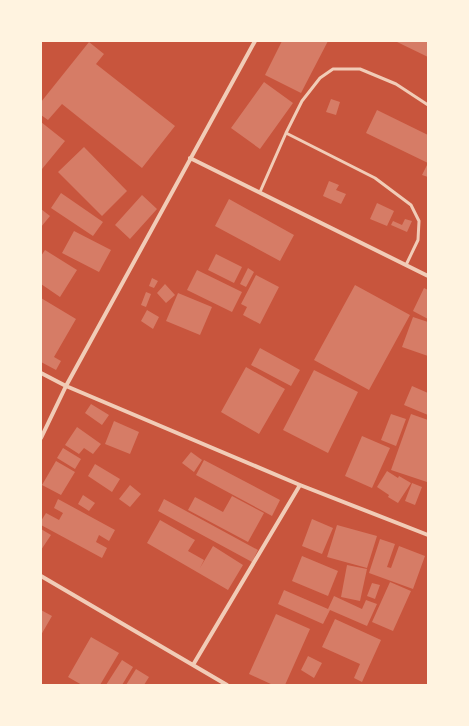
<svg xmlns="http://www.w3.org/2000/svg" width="469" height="726" viewBox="0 0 469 726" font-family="'Work Sans',sans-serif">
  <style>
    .building { fill: #d67c66 }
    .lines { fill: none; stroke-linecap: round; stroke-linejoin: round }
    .service { stroke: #f1ccb7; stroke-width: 3 }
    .minor { stroke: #f1ccb7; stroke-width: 4 }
  </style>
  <rect width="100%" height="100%" fill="#c8553d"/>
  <path class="building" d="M282,41H328L301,93L265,75Z
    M395,41H428V57Z
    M89,42L104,54L96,64L175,126L142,168L62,104L48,120L41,115V102Z
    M264,82L293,103L260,149L231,128Z
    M331,99L340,102L336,115L326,112Z
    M377,110L428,135V163L366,133Z
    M41,122L65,141L42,169L41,168Z
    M84,147L127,191L102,216L58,172Z
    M428,163V177L422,175Z
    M329,181L339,185L336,190L346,194L341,204L323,196Z
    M61,193L103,222L93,236L51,208Z
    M142,195L157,209L130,239L115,225Z
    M229,199L294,235L280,261L215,226Z
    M377,203L394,211L387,226L370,219Z
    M41,209L50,216L41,227Z
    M405,219L412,221L407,232L391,225L393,221L402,225Z
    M74,231L111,250L99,272L62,253Z
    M45,250L77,270L60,297L41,284V256Z
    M216,254L242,267L234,283L208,270Z
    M248,268L254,272L246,287L240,284Z
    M197,270L242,292L232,312L187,290Z
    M256,275L279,287L260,324L243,315L247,307L241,304Z
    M152,278L158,281L154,288L149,286Z
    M165,284L175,295L166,303L157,293Z
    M355,285L410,315L369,390L314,360Z
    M424,288L428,290V319L413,311Z
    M146,292L151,294L146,307L141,305Z
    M178,293L212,307L200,335L166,321Z
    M41,298L76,319L54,357L61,361L56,370L41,362Z
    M147,310L159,317L153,329L141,321Z
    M413,317L428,322V356L402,347Z
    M260,348L300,370L291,386L251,365Z
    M246,367L285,389L259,434L221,412Z
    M314,370L358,392L328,453L283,430Z
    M412,386L428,393V415L404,405Z
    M91,404L109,415L102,425L85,413Z
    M391,414L406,419L396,446L381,440Z
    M411,414L428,420L427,482L391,470Z
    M114,421L139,432L130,454L105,444Z
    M77,427L101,444L93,454L84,448L79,454L65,445Z
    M362,436L390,448L372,488L345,476Z
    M63,448L81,459L75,469L57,458Z
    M191,452L202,460L194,472L182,463Z
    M204,460L280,500L272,516L196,475Z
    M56,461L75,472L61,495L42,485Z
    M95,464L120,479L112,492L88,476Z
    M387,471L398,478L399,476L411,483L398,503L388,497L389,495L377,487Z
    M412,483L422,487L415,505L405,501Z
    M130,485L141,494L130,507L119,499Z
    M83,495L95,503L89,511L78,504Z
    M232,496L264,513L248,542L188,510L195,497L223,512Z
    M58,499L115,530L109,541L99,535L96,542L107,548L102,558L41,525V521L46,513L59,520L63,513L54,508Z
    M164,499L258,550L252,562L158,511Z
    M312,519L333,528L322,554L302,546Z
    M160,520L195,540L188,551L204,560L200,568L213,546L243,565L228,590L147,543Z
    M337,525L377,536L367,568L327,557Z
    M41,529L51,535L41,550Z
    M380,539L395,544L387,567L391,568L399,546L425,556L413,589L369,573Z
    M302,556L338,571L328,596L292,581Z
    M347,565L367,569L360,601L341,597Z
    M390,582L411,591L393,631L372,622Z
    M372,583L380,585L375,599L367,596Z
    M284,590L328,609L334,596L362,609L366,600L377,604L367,626L330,610L323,624L278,604Z
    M41,610L52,616L41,635Z
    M276,614L310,629L285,685H273L249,674Z
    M335,619L381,640L362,682L354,678L360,664L322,647Z
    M91,637L119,653L100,685H82L68,677Z
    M308,656L322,663L314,678L301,670Z
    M122,660L133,667L122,685H106Z
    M136,669L149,677L144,685H126Z"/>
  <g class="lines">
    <path class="service" d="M286,133L375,178L411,205L419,221L418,240L406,265
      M260,192L286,133L302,101L320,78L333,69H360L396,84L428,105"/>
    <path class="minor" d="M190,158L428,276
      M41,373L66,386L300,485L428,535
      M41,438L66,386L255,41
      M41,576L227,685
      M193,665L300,485"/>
  </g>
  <rect width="469" height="726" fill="none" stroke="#fff3e0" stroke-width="84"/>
</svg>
